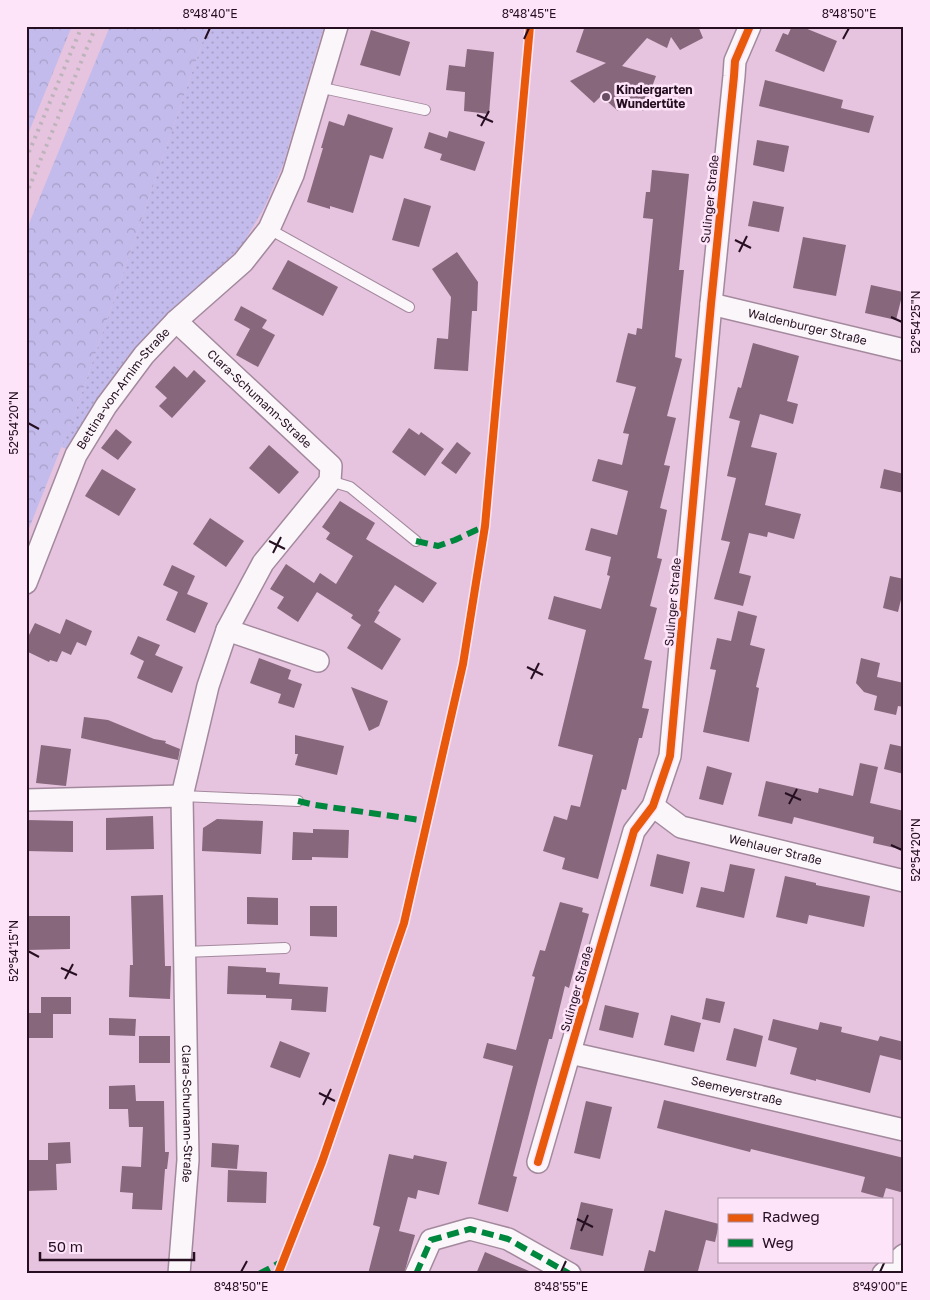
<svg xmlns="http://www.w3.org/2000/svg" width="930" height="1300" viewBox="0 0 930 1300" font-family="'Golos Text',sans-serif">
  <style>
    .grass { fill: url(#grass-dots) }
    .forest { fill: url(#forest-crowns) }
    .building { fill: #86677b }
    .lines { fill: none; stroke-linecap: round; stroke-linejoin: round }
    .service-casing { stroke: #a3899d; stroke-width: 12 }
    .minor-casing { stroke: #a3899d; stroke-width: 24 }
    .service { stroke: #fbf6fa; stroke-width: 10 }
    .minor { stroke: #fbf6fa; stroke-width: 21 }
    .rail { stroke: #bdb4bb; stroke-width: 4; stroke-dasharray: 2.5 5; stroke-linecap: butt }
    .quiet { stroke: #00873e; stroke-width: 6; stroke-dasharray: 12 6; stroke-linecap: butt }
    .cycleway-casing { stroke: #fee4f8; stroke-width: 11 }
    .cycleway { stroke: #e8590c; stroke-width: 8 }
    .ticks { fill: none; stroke: #250f21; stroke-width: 2 }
    .poi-dot { fill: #694e63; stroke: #fee4f8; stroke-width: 2 }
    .labels { text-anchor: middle; stroke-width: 5; stroke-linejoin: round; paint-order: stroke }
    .poi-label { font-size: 12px; font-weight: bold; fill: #250f21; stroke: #fee4f8; text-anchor: start }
    .street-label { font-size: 12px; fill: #250f21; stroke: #fee4f8 }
    .neatline { fill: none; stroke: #250f21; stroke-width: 2 }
    .ticks-label { font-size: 12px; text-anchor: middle; fill: #250f21 }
  </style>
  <defs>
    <pattern id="grass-dots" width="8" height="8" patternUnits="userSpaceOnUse" patternTransform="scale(1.25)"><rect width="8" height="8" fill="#c3bbeb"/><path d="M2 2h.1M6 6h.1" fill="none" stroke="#a7a0c9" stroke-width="1.8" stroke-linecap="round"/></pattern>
    <pattern id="forest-crowns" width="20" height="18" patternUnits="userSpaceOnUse" patternTransform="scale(1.25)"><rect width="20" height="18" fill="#c3bbeb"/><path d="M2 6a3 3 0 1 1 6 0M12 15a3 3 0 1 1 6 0" fill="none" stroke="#a7a0c9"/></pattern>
  </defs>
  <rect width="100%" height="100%" fill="#e6c3de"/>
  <path class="grass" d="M208,26H324L283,165L264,208L241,247L128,356L96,402L70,450L61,447L76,410Z"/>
  <path class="forest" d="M26,26H72L26,139Z
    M110,26H208L76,410L26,536V231Z"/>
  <path class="building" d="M585,26H698L703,38L680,50L671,37L667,48L647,38L622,66L656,76L643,111L629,98L618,111L601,96L594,103L570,81L606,63L576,52Z
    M792,26H800L837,41L824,72L775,51L783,33L788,35Z
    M371,30L410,42L400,76L360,65Z
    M467,49L494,52L489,114L464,111L465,92L446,90L449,65L465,67Z
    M765,80L843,100L841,108L874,116L869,133L759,106Z
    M348,114L393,128L383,159L370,155L353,213L330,206V209L307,202L323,148H321L329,121L344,126Z
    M449,131L485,142L475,171L440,160L442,154L424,148L429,132L447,138Z
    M757,140L789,146L784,172L753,165Z
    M652,170L689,174L679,270H684L675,357L682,359L667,416L676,418L664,465L670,466L660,508L667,510L657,558L662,559L650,606L657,608L644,659L652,661L642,708L649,709L642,738H639L626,790L622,789L598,879L562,869L565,858L543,851L554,816L567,820L571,805L580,807L593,755L558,746L586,630L548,619L554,596L601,609L610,576L607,575L611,557L585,550L591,528L617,535L628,491L592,481L598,459L622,465L629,434L623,433L636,387L616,382L628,333L636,335L637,328L642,329L653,219L643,218L646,192H650Z
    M404,198L431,206L419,247L392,240Z
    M753,201L784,207L779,232L748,226Z
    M803,237L846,245L836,296L793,288Z
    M457,252L478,282L477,311H472L468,371L434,369L437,338L448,339L451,297L432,269Z
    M288,260L338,287L323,316L272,289Z
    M871,285L903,292L896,320L865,313Z
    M241,306L267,320L262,328L275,335L258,367L236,355L250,329L234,320Z
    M753,343L799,356L787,401L798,404L793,424L760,414L751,447L777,453L765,505L801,514L794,539L768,532L767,537L749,533L739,573L751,576L743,606L714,599L730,542L721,540L736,478L727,476L740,421L729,418L738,387L741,388Z
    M174,366L187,378L194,370L206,381L172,418L159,406L167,398L155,387Z
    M409,428L419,435L421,432L444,449L425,476L392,452Z
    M116,429L132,442L118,460L101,448Z
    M457,442L471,453L456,474L441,463Z
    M269,445L299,472L279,494L249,468Z
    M102,469L136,489L119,516L85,496Z
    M884,469L904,474V493L880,488Z
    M340,501L375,523L366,539L437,583L423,603L395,585L378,611L380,612L374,622L401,639L382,670L347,648L361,625L351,618L353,615L317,592L298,622L277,608L284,597L270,589L286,564L314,583L320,573L336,584L353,556L326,539L330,533L322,527Z
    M210,518L244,541L226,567L193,544Z
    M172,565L195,576L187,594L208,603L195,633L166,620L178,592L163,585Z
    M890,576L904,579V587L898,612L883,608Z
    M738,611L757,616L750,645L765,649L756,687L759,688L749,742L703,732L716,670L710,669L717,638L731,641Z
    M66,619L92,631L86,646L77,642L71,655L62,651L57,662L50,660L49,662L26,651V641L35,623L60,634Z
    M138,636L160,645L155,655L183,667L172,693L137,678L144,661L130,654Z
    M259,658L291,670L288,679L302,684L294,708L278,703L281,694L250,683Z
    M861,658L880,663L877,677L904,683V707L898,706L896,715L874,710L877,696L864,692L856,683Z
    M351,687L388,701L379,726L369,731Z
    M84,717L108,720L154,739L166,741L165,743L180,749L178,760L81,738Z
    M295,735L344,746L337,775L295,765L298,754H295Z
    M890,744L904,747V774L884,769Z
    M41,745L71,749L66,786L36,783Z
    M860,763L878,767L870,803L904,811V850L873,843L874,837L794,817L792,824L758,816L766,781L818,793L819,788L853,796Z
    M707,766L732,773L723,805L699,799Z
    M153,816L154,849L106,850V818Z
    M217,819L263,821L261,854L202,851L203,828Z
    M26,820L73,821V852L26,851Z
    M313,829L349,830L348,858L312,857V860H292L293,832L313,833Z
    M657,854L690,862L683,894L650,886Z
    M730,864L755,869L744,918L696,907L701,887L724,892Z
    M785,876L816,883V885L870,896L864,927L809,915L807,924L776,917Z
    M163,895L165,966H171L170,999L129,997L130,965H133L131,896Z
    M247,897L278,898V925L247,924Z
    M560,902L583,908L582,912L589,914L569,988L565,986L552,1039H549L535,1091L513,1176L517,1177L508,1212L478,1204L513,1066L483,1058L487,1043L516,1050L535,977L532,976L540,950L545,951Z
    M310,906H337V937L310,936Z
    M26,916H70V949L26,950Z
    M228,966L266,968V972L280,973L279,984L328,987L326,1012L291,1010L292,999L266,998V995L227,994Z
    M41,997H71V1014H53V1038H26V1013H41Z
    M706,998L725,1002L720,1023L702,1019Z
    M605,1005L639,1013L633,1038L599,1030Z
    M671,1015L701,1023L694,1052L664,1045Z
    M109,1018L136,1019L135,1036L109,1035Z
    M773,1019L818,1030L820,1022L842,1027L841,1032L878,1041L880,1036L904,1042V1061L880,1055L870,1093L816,1079V1081L790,1074L797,1048L768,1040Z
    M734,1028L763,1036L756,1067L726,1060Z
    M139,1036H170V1063H139Z
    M280,1041L310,1053L300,1078L270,1067Z
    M135,1085L136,1101H164L165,1152H169L167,1169H165L162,1210L132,1209L133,1193L120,1192L122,1166L141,1167L143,1127H129L128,1109H109V1086Z
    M664,1100L904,1158V1193L886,1188L883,1198L861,1192L865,1177L751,1149L750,1152L657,1128Z
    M586,1101L612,1107L600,1159L574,1153Z
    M70,1142L71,1163L56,1164L57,1190L26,1191V1160H48V1143Z
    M212,1143L239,1145L237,1169L211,1167Z
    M389,1154L413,1159L414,1155L447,1162L439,1195L418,1190L416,1199L408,1197L399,1231L415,1235L404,1274H368L380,1227L373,1225Z
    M228,1170L267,1172L266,1203L227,1202Z
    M581,1202L613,1209L603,1256L570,1249Z
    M665,1210L719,1224L715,1242L706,1240L698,1271L678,1272V1274H643L649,1250L655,1252Z
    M485,1252L536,1274H476Z"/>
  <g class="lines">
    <g class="service-casing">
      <path id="service" d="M318,87L425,110
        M269,229L409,307
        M330,481L350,487L416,541
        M182,796L298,801
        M184,952L285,948"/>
    </g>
    <g class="minor-casing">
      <g id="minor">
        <path id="s1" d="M711,304L904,350"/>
        <path id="s2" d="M176,321L331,466L330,481L263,563L227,630L208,686L182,796L188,1160L179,1274"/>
        <path id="s3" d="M26,583L76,455L106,406L144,355L176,321L243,262L269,229L293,175L337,26"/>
        <path d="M227,630L318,661"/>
        <path d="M26,800L182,796"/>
        <path id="s4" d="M653,806L681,827L904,881"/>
        <path id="s5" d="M570,1053L655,1072L904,1130"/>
        <path d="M538,1162L634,831L653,806L670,756L711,304L734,76L735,61L750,26"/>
        <path d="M416,1274L431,1240L470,1229L508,1239L570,1274"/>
        <path d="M883,1274L904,1255"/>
      </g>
    </g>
    <use href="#service" class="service"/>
    <use href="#minor" class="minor"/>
    <path class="rail" d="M26,159L82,26
      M26,195L96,26"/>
    <path class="quiet" d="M416,541L438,546L455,540L485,526
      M298,801L315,805L427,821
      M259,1274L283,1261
      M416,1274L431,1240L470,1229L508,1239L570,1274"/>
    <g class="cycleway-casing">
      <path id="cycleway" d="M538,1162L634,831L653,806L670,756L711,304L734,76L735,61L750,26
        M278,1274L322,1162L404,923L463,664L485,526L530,26"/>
    </g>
    <use href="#cycleway" class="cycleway"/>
  </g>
  <path class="ticks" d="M205,39L210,28M524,39L529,28M843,39L849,28M477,115L493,122M481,126L489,111M735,240L751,248M739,252L747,236M891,317L902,322M28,423L39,429M269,541L285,549M273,553L281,537M527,667L543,675M531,679L539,663M785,793L801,800M789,804L797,789M891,845L902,850M28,951L39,957M61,968L77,975M65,979L73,964M319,1093L335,1101M323,1105L331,1089M577,1219L593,1227M581,1231L588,1215M241,1272L247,1261M561,1272L566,1261M880,1272L885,1261"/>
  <circle class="poi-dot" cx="606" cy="97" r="5"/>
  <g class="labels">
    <g class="poi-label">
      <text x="616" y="94">Kindergarten<tspan x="616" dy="14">Wundertüte</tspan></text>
    </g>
    <g class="street-label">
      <text transform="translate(710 199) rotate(-84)" y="4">Sulinger Straße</text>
      <text dy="4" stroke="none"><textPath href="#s1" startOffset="99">Waldenburger Straße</textPath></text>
      <text dy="4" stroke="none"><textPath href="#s3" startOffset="219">Bettina-von-Arnim-Straße</textPath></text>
      <text dy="4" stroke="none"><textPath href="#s2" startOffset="114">Clara-Schumann-Straße</textPath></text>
      <text transform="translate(673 602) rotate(-85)" y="4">Sulinger Straße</text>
      <text dy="4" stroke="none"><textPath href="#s4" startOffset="132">Wehlauer Straße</textPath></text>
      <text transform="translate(577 989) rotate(-74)" y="4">Sulinger Straße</text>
      <text dy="4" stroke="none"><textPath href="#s5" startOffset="171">Seemeyerstraße</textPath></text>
      <text dy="4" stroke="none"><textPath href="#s2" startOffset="899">Clara-Schumann-Straße</textPath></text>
    </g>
  </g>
  <rect width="930" height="1300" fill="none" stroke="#fee4f8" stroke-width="55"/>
  <rect x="718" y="1198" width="175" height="65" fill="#fee4f8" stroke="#a78fa2"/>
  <rect x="728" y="1214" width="25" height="8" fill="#e8590c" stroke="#a78fa2"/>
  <text x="762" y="1222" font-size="15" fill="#250f21">Radweg</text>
  <rect x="728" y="1239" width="25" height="8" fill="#00873e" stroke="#a78fa2"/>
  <text x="762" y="1248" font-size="15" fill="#250f21">Weg</text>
  <path d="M40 1252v8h154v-8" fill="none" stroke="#250f21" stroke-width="2.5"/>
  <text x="48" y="1252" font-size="15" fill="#250f21" stroke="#fee4f8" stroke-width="4" paint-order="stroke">50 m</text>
  <rect x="28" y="28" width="874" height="1244" class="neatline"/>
  <g class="ticks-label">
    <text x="210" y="18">8°48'40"E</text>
    <text x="529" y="18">8°48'45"E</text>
    <text x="849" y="18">8°48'50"E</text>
    <text transform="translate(916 322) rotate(-90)" y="4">52°54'25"N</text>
    <text transform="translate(14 423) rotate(-90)" y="4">52°54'20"N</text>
    <text transform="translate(916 850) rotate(-90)" y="4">52°54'20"N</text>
    <text transform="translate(14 951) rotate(-90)" y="4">52°54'15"N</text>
    <text x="241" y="1291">8°48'50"E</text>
    <text x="561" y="1291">8°48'55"E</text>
    <text x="880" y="1291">8°49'00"E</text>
  </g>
</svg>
